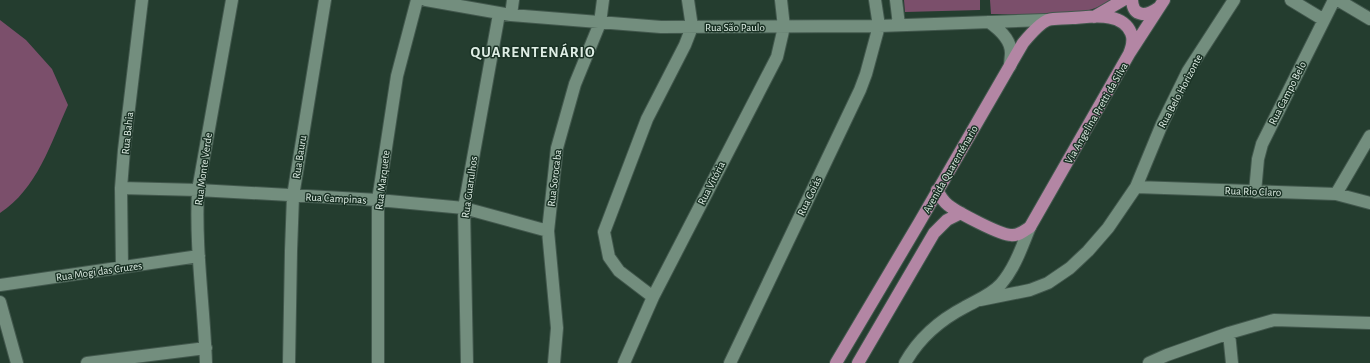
<svg xmlns="http://www.w3.org/2000/svg" width="1370" height="363" viewBox="0 0 1370 363" font-family="'Alegreya Sans',sans-serif">
  <style>
    .green { fill: #7b4f6b }
    .lines { fill: none; stroke-linecap: round; stroke-linejoin: round }
    .minor-casing { stroke: #42584d; stroke-width: 14 }
    .major-casing { stroke: #42584d; stroke-width: 14 }
    .minor { stroke: #738e7e; stroke-width: 12 }
    .major { stroke: #b386a4; stroke-width: 12 }
    .labels { text-anchor: middle; stroke-width: 3; stroke-linejoin: round; paint-order: stroke }
    .street-label { font-size: 11px; fill: #dfeee5; stroke: #1a3225 }
    .district-label { font-size: 15px; font-weight: bold; letter-spacing: 1px; fill: #dfeee5; stroke: #1a3225 }
  </style>
  <rect width="100%" height="100%" fill="#243d2f"/>
  <path class="green" d="M904,0H980V10L905,12Z
    M990,0H1112C1108,2 1103,5 1098,7C1069,19 1023,14 991,14Z
    M0,20L26,40L52,69L68,105C51,143 37,189 0,213Z"/>
  <g class="lines">
    <g class="minor-casing">
      <path id="minor" d="M426,0L511,15L661,27L879,26L1046,20
        M896,0L899,25
        M1291,0L1324,20
        M1338,0L1370,19
        M511,15L513,0
        M989,22C999,29 1011,39 1011,53C1011,57 1010,62 1010,66
        M1136,187L1336,194L1370,203
        M121,188L198,190L378,200L464,208L548,231
        M1255,192L1258,159L1262,144L1334,0
        M1336,194L1370,136
        M122,267L121,188L124,150L142,0
        M0,285L199,256
        M653,297L619,271L609,257L604,232L647,119L685,45L692,27L688,0
        M980,300L1030,290L1048,283L1070,268L1088,251L1108,228L1136,187L1162,124L1188,71L1234,0
        M0,302L17,363
        M1229,333L1232,363
        M87,363L206,348
        M206,363C204,306 195,248 198,190L232,0
        M289,363L291,251L293,196L325,0
        M378,363V200L397,76L417,0
        M467,363L464,208L499,14
        M554,363L557,328L548,231L557,148L575,84L600,23L603,0
        M624,363L653,297L777,57L784,27L781,0
        M730,363L860,90L866,74L879,26L875,0
        M905,363C919,338 940,320 965,307C977,300 991,295 1001,284C1015,268 1022,246 1030,227
        M1149,363L1167,355L1229,333L1274,320L1370,323"/>
    </g>
    <g class="major-casing">
      <path id="major" d="M1132,0C1133,18 1147,16 1158,8
        M1094,17L1123,0
        M937,190C940,196 943,201 948,205C957,212 1000,235 1011,235C1018,236 1024,231 1030,227L1129,54L1164,0
        M836,363L919,223L1023,43C1028,37 1040,23 1048,20C1055,18 1064,19 1072,18C1091,17 1122,11 1131,33C1134,40 1132,47 1129,54
        M858,363L934,233L947,220L961,213"/>
    </g>
    <use href="#minor" class="minor"/>
    <use href="#major" class="major"/>
  </g>
  <g class="labels">
    <g class="street-label">
      <text x="735" y="31">Rua São Paulo</text>
      <text transform="translate(1180 91) rotate(-62)" y="4">Rua Belo Horizonte</text>
      <text transform="translate(1287 93) rotate(-63)" y="4">Rua Campo Belo</text>
      <text transform="translate(1096 113) rotate(-60)" y="4">Via Angelina Pretti da Silva</text>
      <text transform="translate(127 133) rotate(-84)" y="4">Rua Bahia</text>
      <text transform="translate(299 157) rotate(-81)" y="4">Rua Bauru</text>
      <text transform="translate(203 169) rotate(-82)" y="4">Rua Monte Verde</text>
      <text transform="translate(950 169) rotate(-60)" y="4">Avenida Quarenténario</text>
      <text transform="translate(554 178) rotate(-83)" y="4">Rua Sorocaba</text>
      <text transform="translate(382 180) rotate(-83)" y="4">Rua Marquete</text>
      <text transform="translate(711 183) rotate(-63)" y="4">Rua Vitória</text>
      <text transform="translate(469 187) rotate(-82)" y="4">Rua Guarulhos</text>
      <text transform="translate(1253 191) rotate(2)" y="4">Rua Rio Claro</text>
      <text transform="translate(809 196) rotate(-64)" y="4">Rua Goiás</text>
      <text transform="translate(336 198) rotate(3)" y="4">Rua Campinas</text>
      <text transform="translate(99 271) rotate(-8)" y="4">Rua Mogi das Cruzes</text>
    </g>
    <g class="district-label">
      <text x="533" y="57">QUARENTENÁRIO</text>
    </g>
  </g>
</svg>
